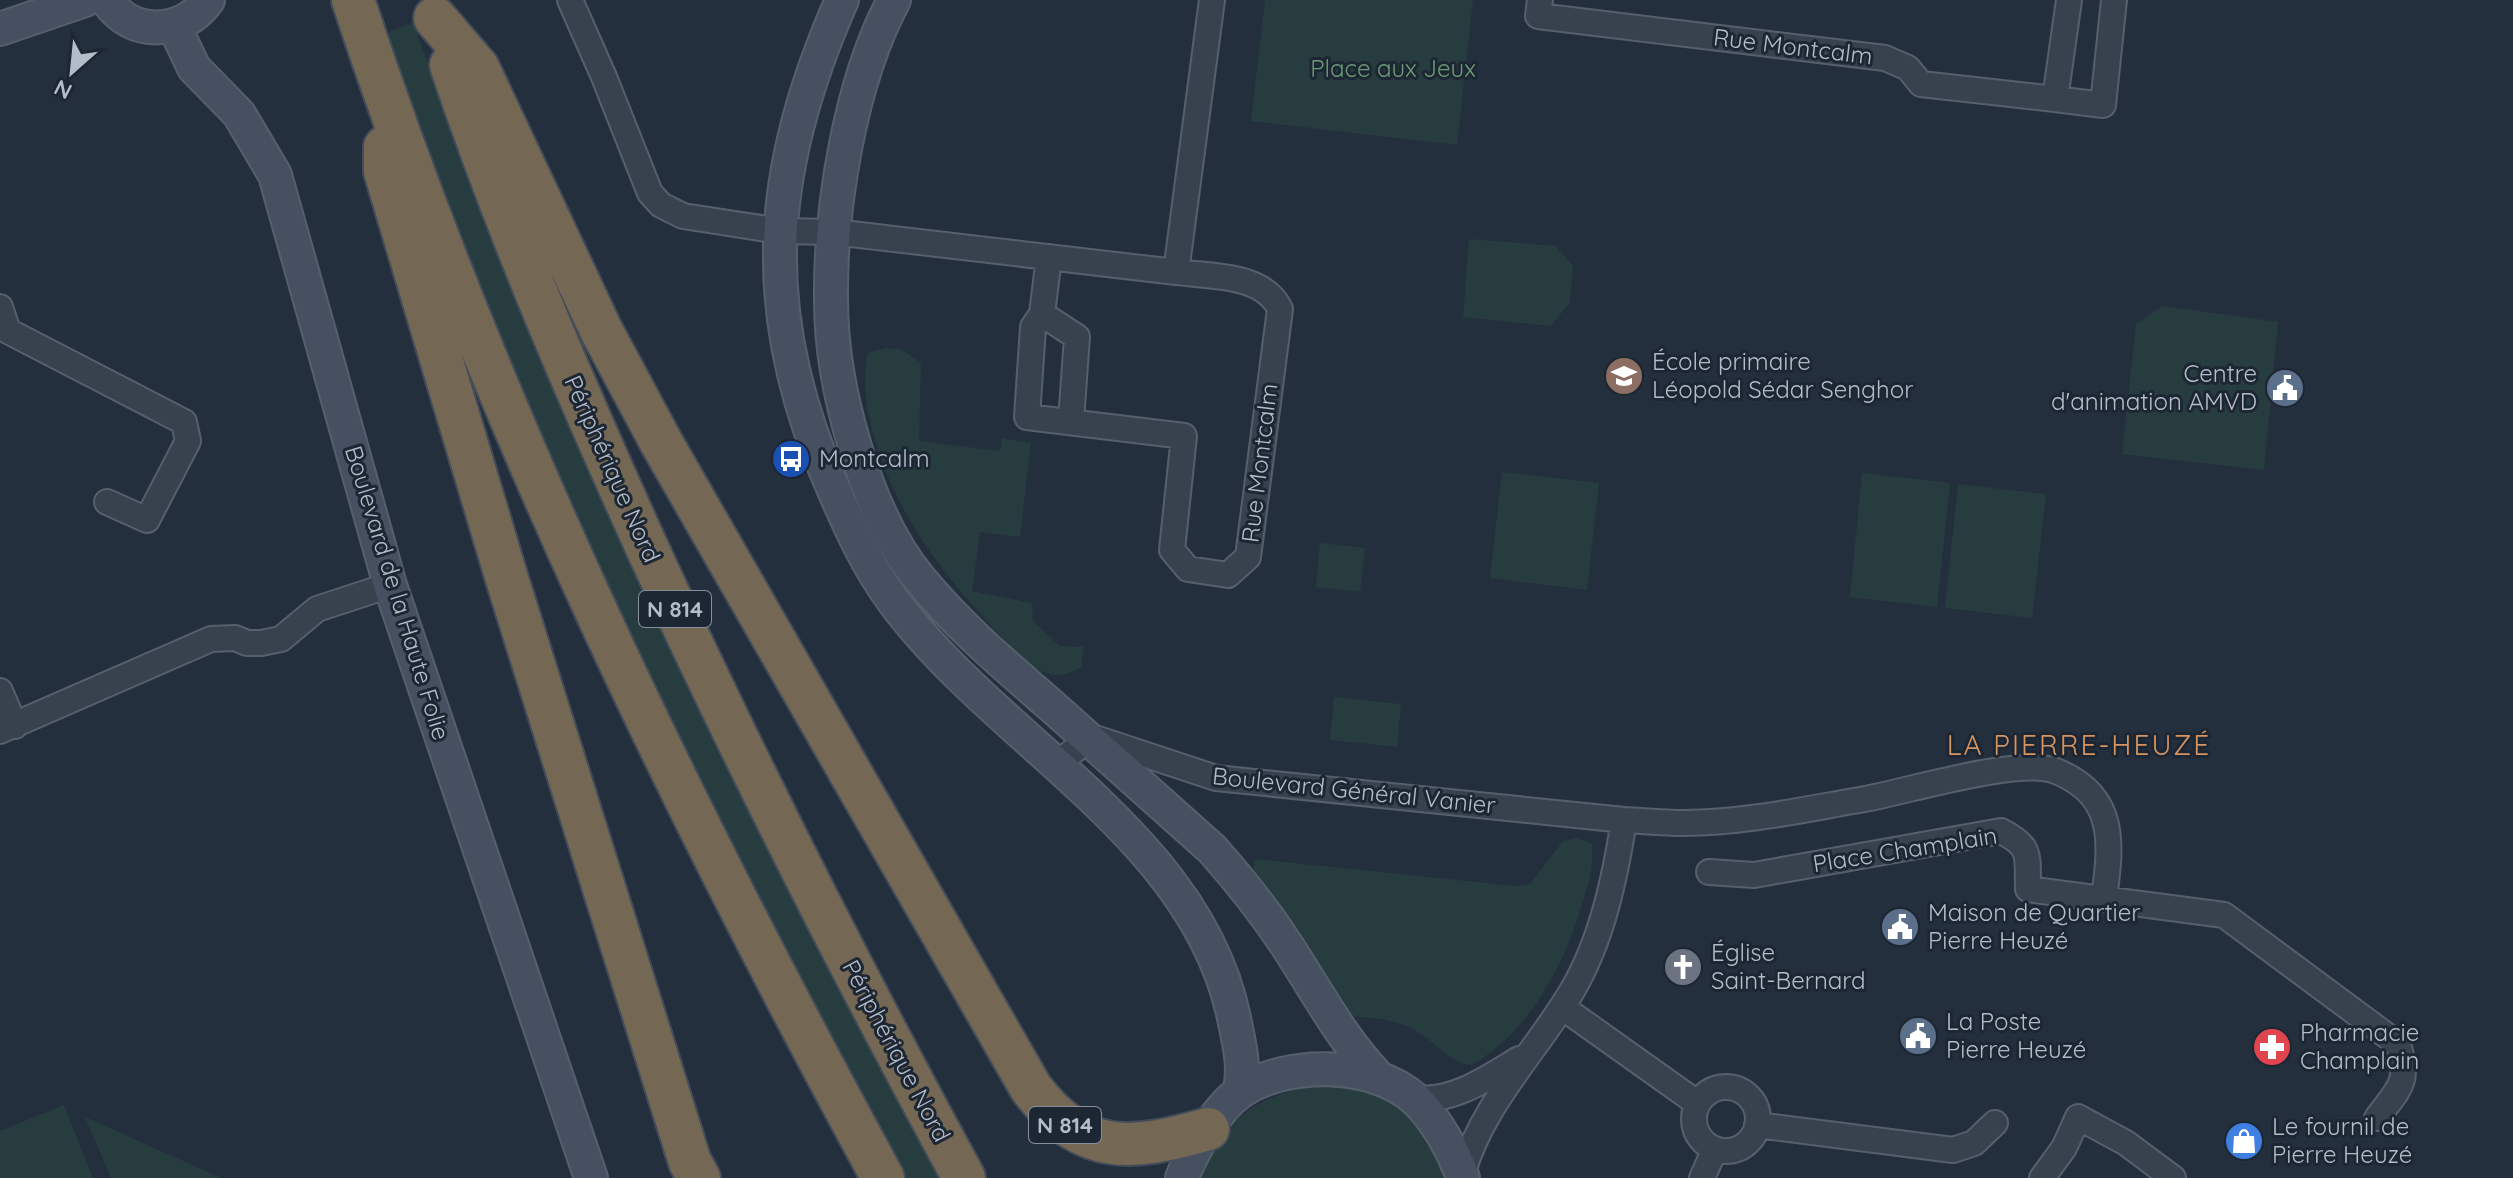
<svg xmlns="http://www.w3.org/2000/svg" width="2513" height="1178" viewBox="0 0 2513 1178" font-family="Quicksand,sans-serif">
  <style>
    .green { fill: #263c3f }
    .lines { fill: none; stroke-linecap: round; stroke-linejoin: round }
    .street-casing { stroke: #565f6c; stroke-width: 28 }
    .secondary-casing { stroke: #565f6c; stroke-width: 36 }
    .highway-casing { stroke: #434c59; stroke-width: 46 }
    .street { stroke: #38414e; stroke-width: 24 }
    .secondary { stroke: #465061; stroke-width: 32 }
    .highway { stroke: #746855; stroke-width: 42 }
    .labels { text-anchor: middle; stroke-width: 6; stroke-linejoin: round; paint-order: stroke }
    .shield { fill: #1d2633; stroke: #878f9c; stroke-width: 2 }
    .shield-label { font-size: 22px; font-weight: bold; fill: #b4bcc9 }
    .street-label { font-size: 24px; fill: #b4bcc9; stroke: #1d2633 }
    .park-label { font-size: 24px; fill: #6b9a76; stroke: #1d2633 }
    .poi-label { font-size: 24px; fill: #b4bcc9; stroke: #1d2633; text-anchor: start }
    .quarter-label { font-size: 28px; letter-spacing: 2px; fill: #d59563; stroke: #1d2633 }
  </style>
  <rect width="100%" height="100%" fill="#242f3e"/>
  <path class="green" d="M1265,0H1473L1457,145L1251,121Z
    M413,23L471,179L945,1178H903L689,767L485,312L386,36L392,30Z
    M1469,239L1556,246L1573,266L1570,302L1551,326L1463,317Z
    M2163,306L2278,322L2264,470L2122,454L2136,324Z
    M885,348L901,349L921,363L919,441L1000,451L1002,438L1031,443L1020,537L980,532L972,591L1032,603L1033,621L1060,646L1084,647L1081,667C1070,674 1060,677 1046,673C1028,667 1012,647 999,634C958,591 919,544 894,490C876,450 858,396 868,353Z
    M1502,472L1599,483L1587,590L1490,578Z
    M1862,473L1950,483L1937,607L1850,597Z
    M1958,484L2046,494L2032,618L1945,608Z
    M1320,543L1365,548L1360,592L1316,587Z
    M1334,697L1401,704L1397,747L1330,740Z
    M1576,838L1592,844C1594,865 1588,885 1582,905C1564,966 1529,1032 1472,1065C1452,1066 1429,1035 1409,1027C1387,1018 1364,1017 1340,1016L1253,869L1255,859L1515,886L1530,884L1563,841Z
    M1324,1084C1364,1088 1406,1102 1429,1138C1437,1150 1442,1165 1449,1178H1201C1215,1120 1269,1090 1324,1084Z
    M64,1105L93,1178H0V1131Z
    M85,1117L221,1178H111Z"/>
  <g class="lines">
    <g class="street-casing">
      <path id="street" d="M570,0L604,77L650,193L661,205L683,216L780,231L834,232L1176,272L1212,0
        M1540,0L1538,16L1885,58L1908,68L1921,84L2055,99L2069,0
        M2055,99L2103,105L2114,0
        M1049,257L1042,314L1033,327L1027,417L1184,436L1172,550L1188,569L1228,575L1248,557L1280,309C1263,273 1210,277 1176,272
        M0,307L8,331L184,422L188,441L147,520L107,502
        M1042,314L1077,337L1071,421
        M0,691L15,726
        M0,731L211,639L235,638L247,643H261L281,639L317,609L390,585
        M1055,765L1089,739L1095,738L1216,778L1624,820C1644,821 1664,823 1684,823C1744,823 1806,809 1865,799C1909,791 2018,757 2056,771C2118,796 2111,845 2104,899
        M1709,872L1754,875L2001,831C2033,847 2027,856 2028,889L2224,915L2398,1044C2410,1083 2400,1087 2377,1118
        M1562,1007L1697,1103
        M1694 1119a32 32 0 1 1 64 0a32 32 0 1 1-64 0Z
        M1414,1098C1452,1103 1488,1078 1519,1059
        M1757,1125L1953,1150L1974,1143L1995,1123
        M1462,1175C1482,1104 1535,1053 1572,991C1602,940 1615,878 1624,820
        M1702,1178L1715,1149
        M2042,1178L2064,1148L2078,1117L2126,1143L2173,1178"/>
    </g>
    <g class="secondary-casing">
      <path id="secondary" d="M107,0C131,38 184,35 208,0
        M842,0C766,172 756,314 833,488C850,527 867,565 892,599C996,742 1196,834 1234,1018C1239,1043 1246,1068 1239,1093
        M894,0C850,82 830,207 831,300C831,385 865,512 919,578C959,627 1007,667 1054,708C1107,755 1160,802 1212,849C1244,885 1273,922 1298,963C1324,1004 1346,1044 1380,1079
        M174,26L194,68L239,114L275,175L390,585L591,1178
        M0,29L85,0
        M1182,1178C1192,1151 1216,1109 1240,1092C1287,1060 1372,1061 1415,1099C1436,1119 1454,1151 1463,1178"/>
    </g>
    <g class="highway-casing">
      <path id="highway" d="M353,0C488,409 677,800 883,1178
        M435,18L478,68L601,330L661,442L1031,1088C1083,1157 1132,1151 1208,1129
        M451,65C507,231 576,391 648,550C746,763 852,972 964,1178
        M385,147V171L507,579L690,1162L699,1178"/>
    </g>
    <use href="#street" class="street"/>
    <use href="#secondary" class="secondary"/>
    <use href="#highway" class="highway"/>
  </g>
  <defs>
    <g id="school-disc" transform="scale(2)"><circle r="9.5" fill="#8d6e63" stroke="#1d2633"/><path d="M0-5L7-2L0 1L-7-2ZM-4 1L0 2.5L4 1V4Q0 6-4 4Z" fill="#fff"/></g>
    <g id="civic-disc" transform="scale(2)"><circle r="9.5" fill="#5c6f8a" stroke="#1d2633"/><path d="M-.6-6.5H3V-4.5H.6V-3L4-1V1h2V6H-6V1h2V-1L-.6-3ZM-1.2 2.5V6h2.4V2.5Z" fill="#fff"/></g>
    <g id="bus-disc" transform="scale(2)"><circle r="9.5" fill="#1a4fb4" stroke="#1d2633"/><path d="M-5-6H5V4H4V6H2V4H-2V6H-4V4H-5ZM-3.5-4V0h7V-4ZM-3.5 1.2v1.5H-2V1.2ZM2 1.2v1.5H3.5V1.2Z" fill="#fff"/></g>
    <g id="church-disc" transform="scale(2)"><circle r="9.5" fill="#6b7280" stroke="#1d2633"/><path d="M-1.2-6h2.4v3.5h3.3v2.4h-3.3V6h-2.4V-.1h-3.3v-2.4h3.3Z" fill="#fff"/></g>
    <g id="pharmacy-disc" transform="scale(2)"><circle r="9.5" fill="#e0444e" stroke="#1d2633"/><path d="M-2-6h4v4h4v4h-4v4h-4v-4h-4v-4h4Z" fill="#fff"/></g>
    <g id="shop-disc" transform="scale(2)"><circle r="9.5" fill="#3f7fe0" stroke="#1d2633"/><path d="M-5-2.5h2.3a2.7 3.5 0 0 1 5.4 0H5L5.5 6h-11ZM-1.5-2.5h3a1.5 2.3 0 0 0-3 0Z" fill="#fff"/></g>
  </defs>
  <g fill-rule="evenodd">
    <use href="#school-disc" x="1624" y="376"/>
    <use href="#civic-disc" x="2285" y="388"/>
    <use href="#bus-disc" x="791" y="459"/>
    <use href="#civic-disc" x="1900" y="927"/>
    <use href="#church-disc" x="1683" y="967"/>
    <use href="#civic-disc" x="1918" y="1036"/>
    <use href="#pharmacy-disc" x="2272" y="1047"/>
    <use href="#shop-disc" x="2244" y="1141"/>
  </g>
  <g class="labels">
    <g class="shield">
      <rect x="639" y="591" width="72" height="36" rx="6"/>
      <rect x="1029" y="1107" width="72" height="36" rx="6"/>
    </g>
    <g class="shield-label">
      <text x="675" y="617">N 814</text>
      <text x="1065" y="1133">N 814</text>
    </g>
    <g class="street-label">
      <text transform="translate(1793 47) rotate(7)" y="8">Rue Montcalm</text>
      <text transform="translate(1260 463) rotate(-83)" y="8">Rue Montcalm</text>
      <text transform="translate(612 469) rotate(66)" y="8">Périphérique Nord</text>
      <text transform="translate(397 593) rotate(73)" y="8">Boulevard de la Haute Folie</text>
      <text transform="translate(1354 791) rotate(6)" y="8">Boulevard Général Vanier</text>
      <text transform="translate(1905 850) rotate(-9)" y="8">Place Champlain</text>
      <text transform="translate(896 1051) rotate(62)" y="8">Périphérique Nord</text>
    </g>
    <g class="park-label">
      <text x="1393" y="77">Place aux Jeux</text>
    </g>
    <g class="poi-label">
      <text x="1652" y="370">École primaire<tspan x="1652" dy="28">Léopold Sédar Senghor</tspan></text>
      <text x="2257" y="382" text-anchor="end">Centre<tspan x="2257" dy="28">d'animation AMVD</tspan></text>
      <text x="819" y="467">Montcalm</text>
      <text x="1928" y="921">Maison de Quartier<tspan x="1928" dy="28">Pierre Heuzé</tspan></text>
      <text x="1711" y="961">Église<tspan x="1711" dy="28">Saint-Bernard</tspan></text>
      <text x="1946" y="1030">La Poste<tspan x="1946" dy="28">Pierre Heuzé</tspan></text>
      <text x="2300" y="1041">Pharmacie<tspan x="2300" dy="28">Champlain</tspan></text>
      <text x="2272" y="1135">Le fournil de<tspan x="2272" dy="28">Pierre Heuzé</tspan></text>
    </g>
    <g class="quarter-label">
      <text x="2079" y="755">LA PIERRE-HEUZÉ</text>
    </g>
  </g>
  <g transform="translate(72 72) rotate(207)" stroke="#1d2633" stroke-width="6" paint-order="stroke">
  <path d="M0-6L14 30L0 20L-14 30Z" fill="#b4bcc9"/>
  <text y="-12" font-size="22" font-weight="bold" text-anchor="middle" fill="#b4bcc9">N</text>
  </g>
</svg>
